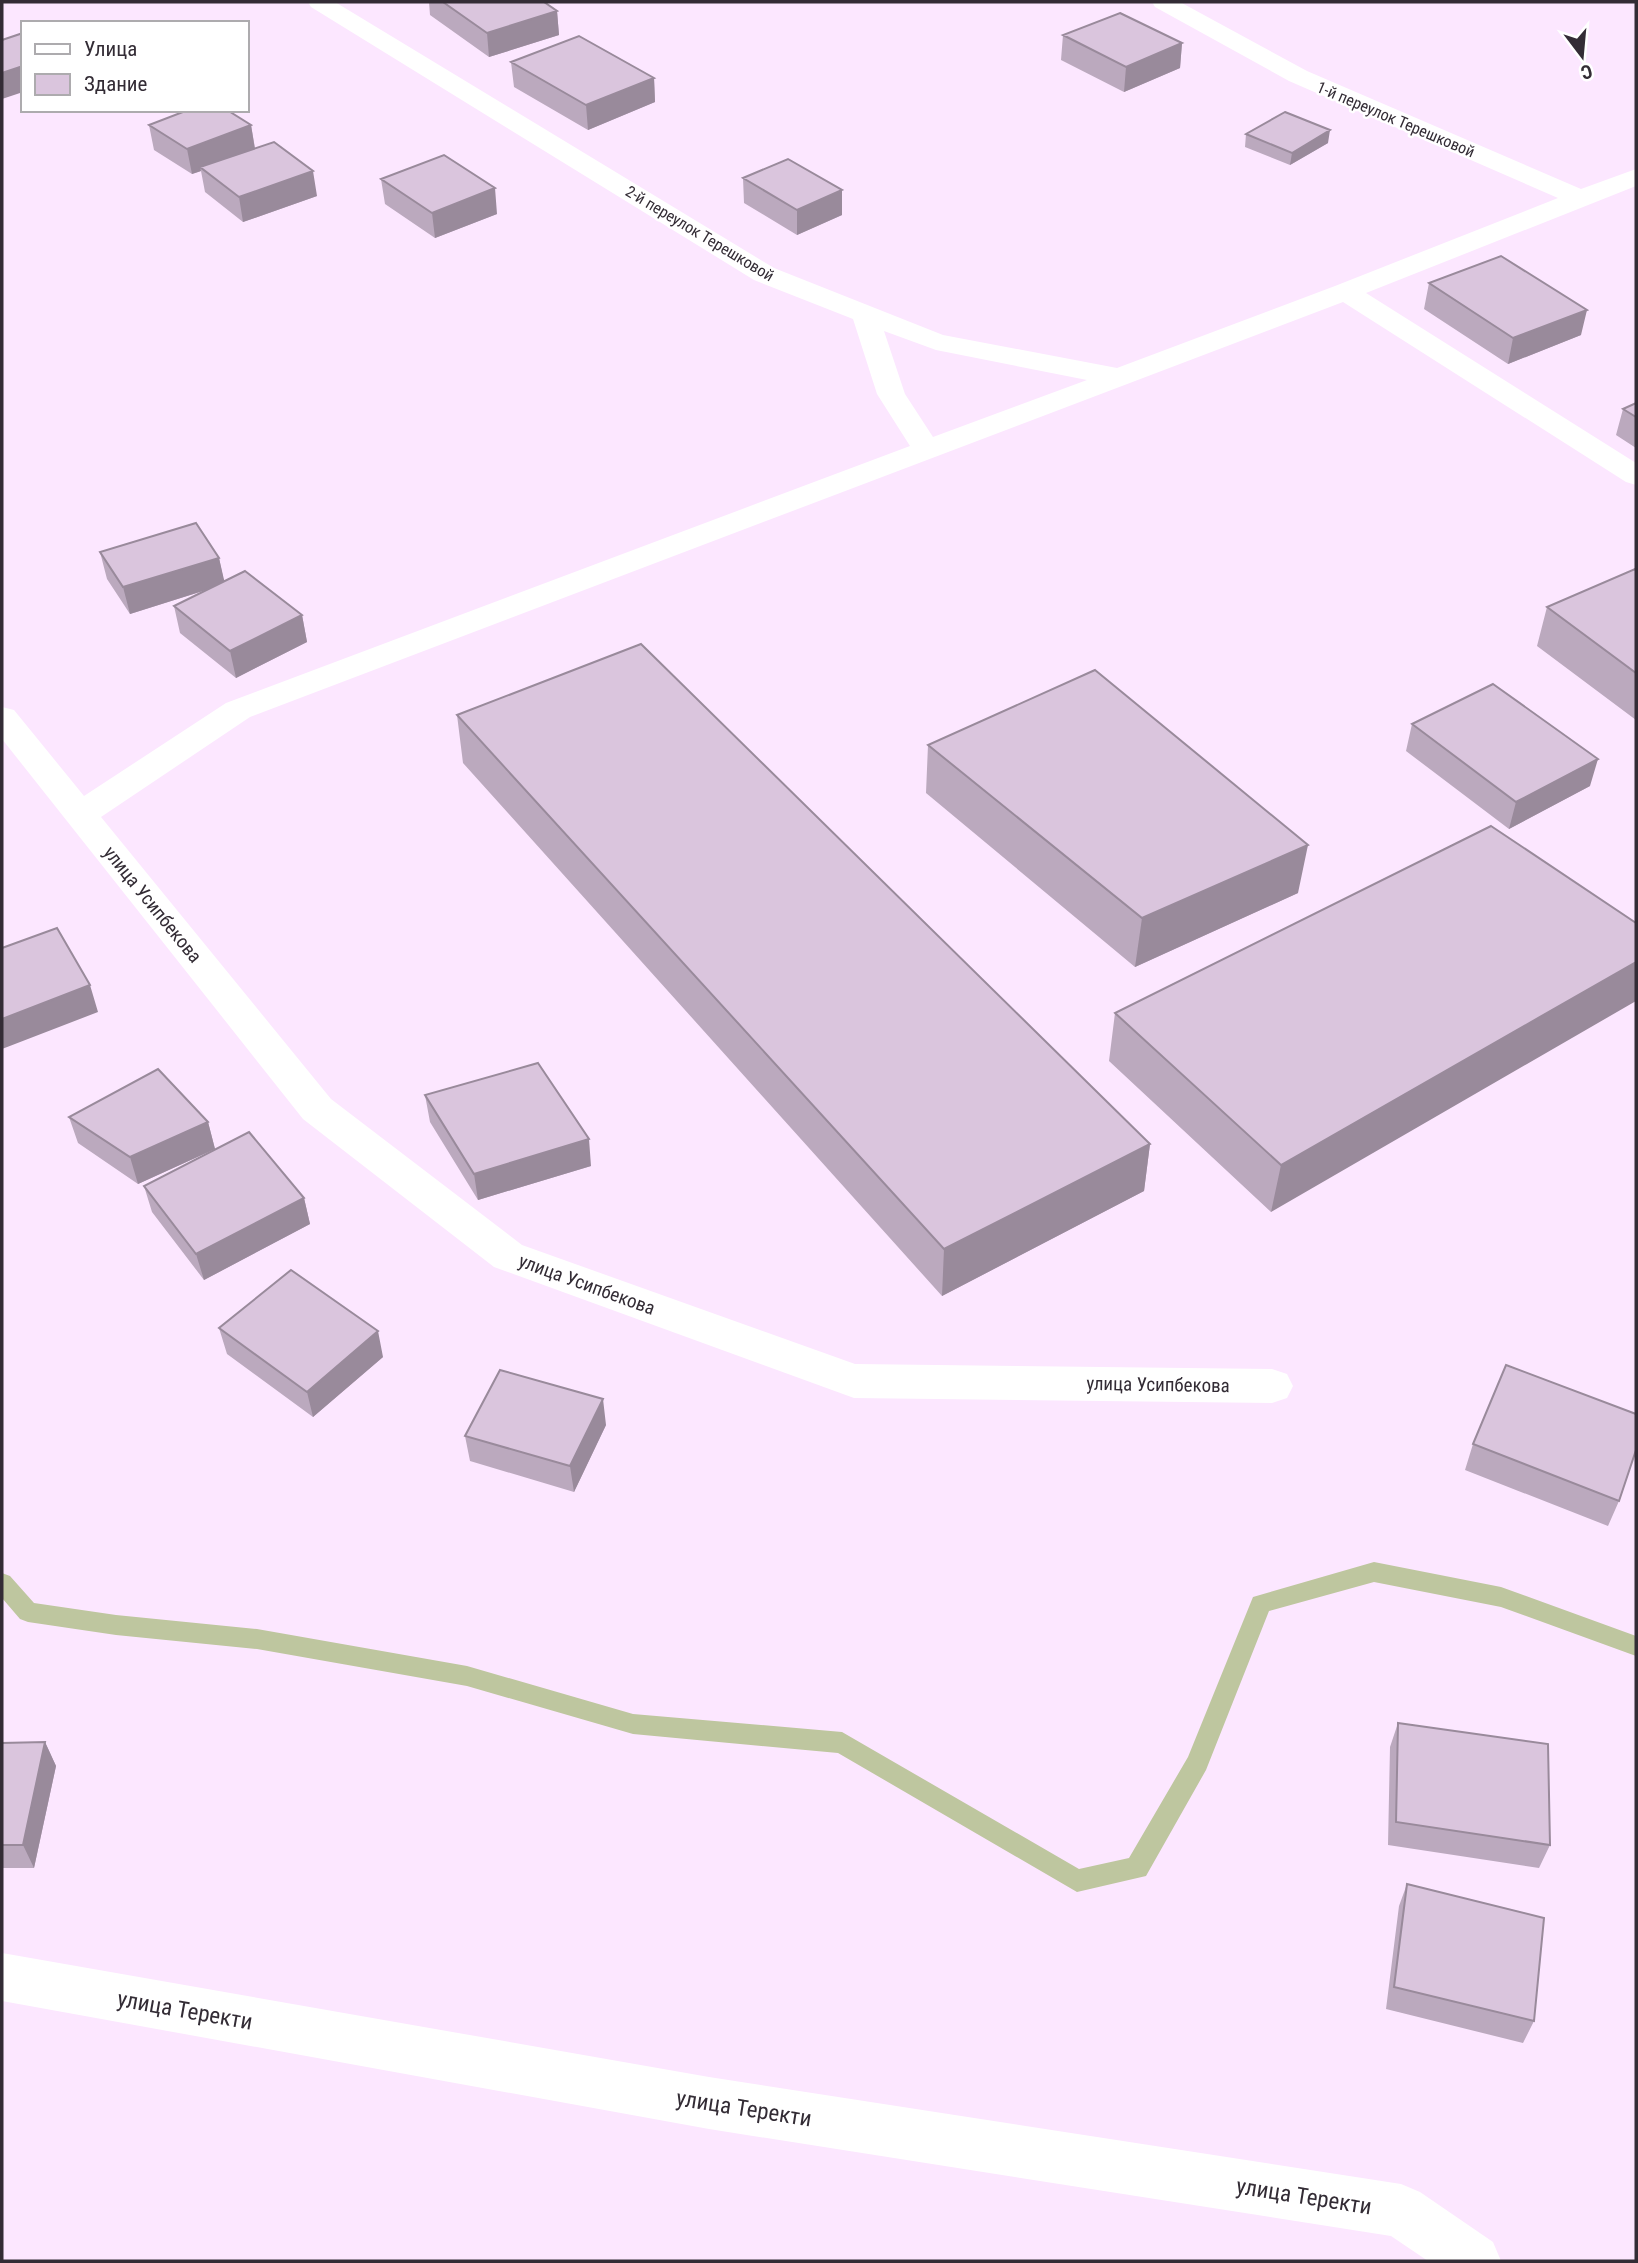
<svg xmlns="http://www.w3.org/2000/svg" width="1638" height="2263" viewBox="0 0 1638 2263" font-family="'Roboto Condensed',sans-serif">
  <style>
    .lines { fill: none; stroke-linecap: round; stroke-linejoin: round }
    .stream { fill: #bec69f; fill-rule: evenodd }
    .minor { fill: #fff; fill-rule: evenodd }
    .wall { fill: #bba9be }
    .shaded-wall { fill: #998a9b }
    .building { fill: #dac5dd; stroke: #998a9b; stroke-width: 2 }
    .labels { text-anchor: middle; stroke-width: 5; stroke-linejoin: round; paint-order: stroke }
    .far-street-label { font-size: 16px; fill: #332c35; stroke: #fff }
    .street-label { font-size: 19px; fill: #332c35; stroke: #fff }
    .near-street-label { font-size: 23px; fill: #332c35; stroke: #fff }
  </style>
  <rect width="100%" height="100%" fill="#fce7ff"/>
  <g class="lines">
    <path class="stream" d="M1374,1562L1501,1587L1636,1636V1656L1501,1607L1374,1582L1269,1611L1206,1770L1146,1876L1077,1892L838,1753L633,1734L467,1686L257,1649L116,1635L28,1622L20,1619L2,1598V1573L10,1576L34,1603L116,1615L257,1629L467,1666L633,1714L842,1732L1079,1869L1129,1858L1188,1757L1253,1597Z"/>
    <path class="minor" d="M308,2H335L774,268L943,335L1117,368L1335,286L1558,198L1289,81L1155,7L1152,2H1180L1307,71L1581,189L1636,169V186L1366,293L1636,463V485L1626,482L1343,302L250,717L101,817L331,1099L522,1245L855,1364L1272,1369L1287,1374L1293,1386L1287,1398L1272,1403L854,1398L494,1267L303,1119L2,739V707L14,710L84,796L226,703L910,446L877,394L853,319L754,280L311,7ZM884,331L936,350L1087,380L933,437L905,394Z
      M2,1953L709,2077L1401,2184L1420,2192L1493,2242L1501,2261H1428L1391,2236L709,2129L2,2001Z"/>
  </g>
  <path class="wall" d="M429,2H544L557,11L559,35L489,57L430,15Z
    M1063,35L1182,43L1180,68L1124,92L1061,60Z
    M511,62L654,78L655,102L588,130L514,87Z
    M149,125H251L255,148L317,196L243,222L205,192L201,171L192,174L154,150Z
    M1246,134L1328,143L1290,165L1245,147Z
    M743,178L842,215L797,235L744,203Z
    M381,179L497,214L435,238L385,204Z
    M1429,283L1581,335L1508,364L1424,309Z
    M1636,403V448L1616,435L1623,409Z
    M100,552L219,558L224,582L302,615L307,642L236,678L180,633L174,606L206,590L130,614L107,579Z
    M1636,571V720L1537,646L1547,607Z
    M457,715L1150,1144L1144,1191L942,1296L463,763Z
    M1412,724L1590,786L1509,829L1406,751Z
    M928,745L1298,893L1135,967L926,793Z
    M1491,826L1271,1212L1109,1061L1115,1013Z
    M425,1095L591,1166L478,1200L430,1122Z
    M69,1117L208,1122L215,1149L138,1184L78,1143Z
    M144,1186L304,1198L310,1224L204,1280L152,1212Z
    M219,1328L383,1357L313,1417L227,1354Z
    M606,1425L574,1492L470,1461L465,1436Z
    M1473,1444L1619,1501L1608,1526L1465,1470Z
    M1398,1723L1550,1845L1539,1868L1388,1845L1390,1747Z
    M45,1742L56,1766L34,1868H2V1743Z
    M1407,1884L1534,2021L1523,2043L1386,2009L1399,1906Z"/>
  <path class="shaded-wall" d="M557,11L559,35L489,57L487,33Z
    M1182,43L1180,68L1124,92L1126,67Z
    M23,66V92L2,99V73Z
    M654,78L655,102L588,130L586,105Z
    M251,125L255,150L200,167L201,171L192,174L187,149Z
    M1330,130L1328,143L1290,165L1292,153Z
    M313,171L317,196L243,222L239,197Z
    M495,188L497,214L435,238L432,213Z
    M842,190V215L797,235V210Z
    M1587,310L1581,335L1508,364L1513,338Z
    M219,558L225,584L130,614L123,587Z
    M302,615L307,642L236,678L230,651Z
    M1598,759L1590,786L1509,829L1516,802Z
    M1308,845L1298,893L1135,967L1142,918Z
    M1636,962V1001L1271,1212L1281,1165Z
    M90,985L98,1012L2,1049V1019Z
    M208,1122L215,1149L138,1184L130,1157Z
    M589,1139L591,1166L478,1200L474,1174Z
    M1150,1144L1144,1191L942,1296L944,1249Z
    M304,1198L310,1224L204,1280L196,1254Z
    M378,1331L383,1357L313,1417L307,1392Z
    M603,1399L606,1425L574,1492L570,1466Z
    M45,1742L56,1766L34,1868L23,1845Z"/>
  <path class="building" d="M443,2H544L557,11L487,33Z
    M1120,13L1182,43L1126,67L1063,35Z
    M23,33V66L2,73V40Z
    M579,36L654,78L586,105L511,62Z
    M188,110H227L251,125L187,149L149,125Z
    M1285,112L1330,130L1292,153L1246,134Z
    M274,142L313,171L239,197L200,167Z
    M444,155L495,188L432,213L381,179Z
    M788,159L842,190L797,210L743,178Z
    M1501,256L1587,310L1513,338L1429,283Z
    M1636,403V417L1623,409Z
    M196,523L219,558L123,587L100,552Z
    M1635,569L1636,571V673L1547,607Z
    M245,571L302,615L230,651L174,606Z
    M641,644L1150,1144L944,1249L457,715Z
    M1095,670L1308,845L1142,918L928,745Z
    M1493,684L1598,759L1516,802L1412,724Z
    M1491,826L1636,923V962L1281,1165L1115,1013Z
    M57,928L90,985L2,1019V948Z
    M538,1063L589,1139L474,1174L425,1095Z
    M158,1069L208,1122L130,1157L69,1117Z
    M249,1132L304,1198L196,1254L144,1186Z
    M291,1270L378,1331L307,1392L219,1328Z
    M1506,1365L1636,1414V1450L1619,1501L1473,1444Z
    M500,1370L603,1399L570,1466L465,1436Z
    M1398,1723L1548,1744L1550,1845L1396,1822Z
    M45,1742L23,1845H2V1743Z
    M1407,1884L1544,1918L1534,2021L1394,1987Z"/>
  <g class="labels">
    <g class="far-street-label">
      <text transform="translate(1396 119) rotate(23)" y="6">1-й переулок Терешковой</text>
      <text transform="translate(700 233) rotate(31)" y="6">2-й переулок Терешковой</text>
    </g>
    <g class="street-label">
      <text transform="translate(153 904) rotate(51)" y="7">улица Усипбекова</text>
      <text transform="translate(587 1284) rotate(20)" y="7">улица Усипбекова</text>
      <text transform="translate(1158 1384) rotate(1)" y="7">улица Усипбекова</text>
    </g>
    <g class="near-street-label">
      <text transform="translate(185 2010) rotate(10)" y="8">улица Теректи</text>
      <text transform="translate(744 2108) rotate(9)" y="8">улица Теректи</text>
      <text transform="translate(1304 2196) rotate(9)" y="8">улица Теректи</text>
    </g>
  </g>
  <rect width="1638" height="2263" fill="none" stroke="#332c35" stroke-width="7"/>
  <rect x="21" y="21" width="228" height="91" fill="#ffffff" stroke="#adabae" stroke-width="2"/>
  <rect x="35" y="44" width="35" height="10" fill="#ffffff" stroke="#adabae" stroke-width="2"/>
  <text x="84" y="56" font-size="21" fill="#332c35">Улица</text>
  <rect x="35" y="74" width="35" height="21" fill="#dac5dd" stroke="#adabae" stroke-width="2"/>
  <text x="84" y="91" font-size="21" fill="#332c35">Здание</text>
  <g transform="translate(1582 56) rotate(164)" stroke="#ffffff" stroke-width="5" paint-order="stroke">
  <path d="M0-5L12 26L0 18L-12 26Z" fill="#332c35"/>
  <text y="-10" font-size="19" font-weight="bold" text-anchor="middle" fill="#332c35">С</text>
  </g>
</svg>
